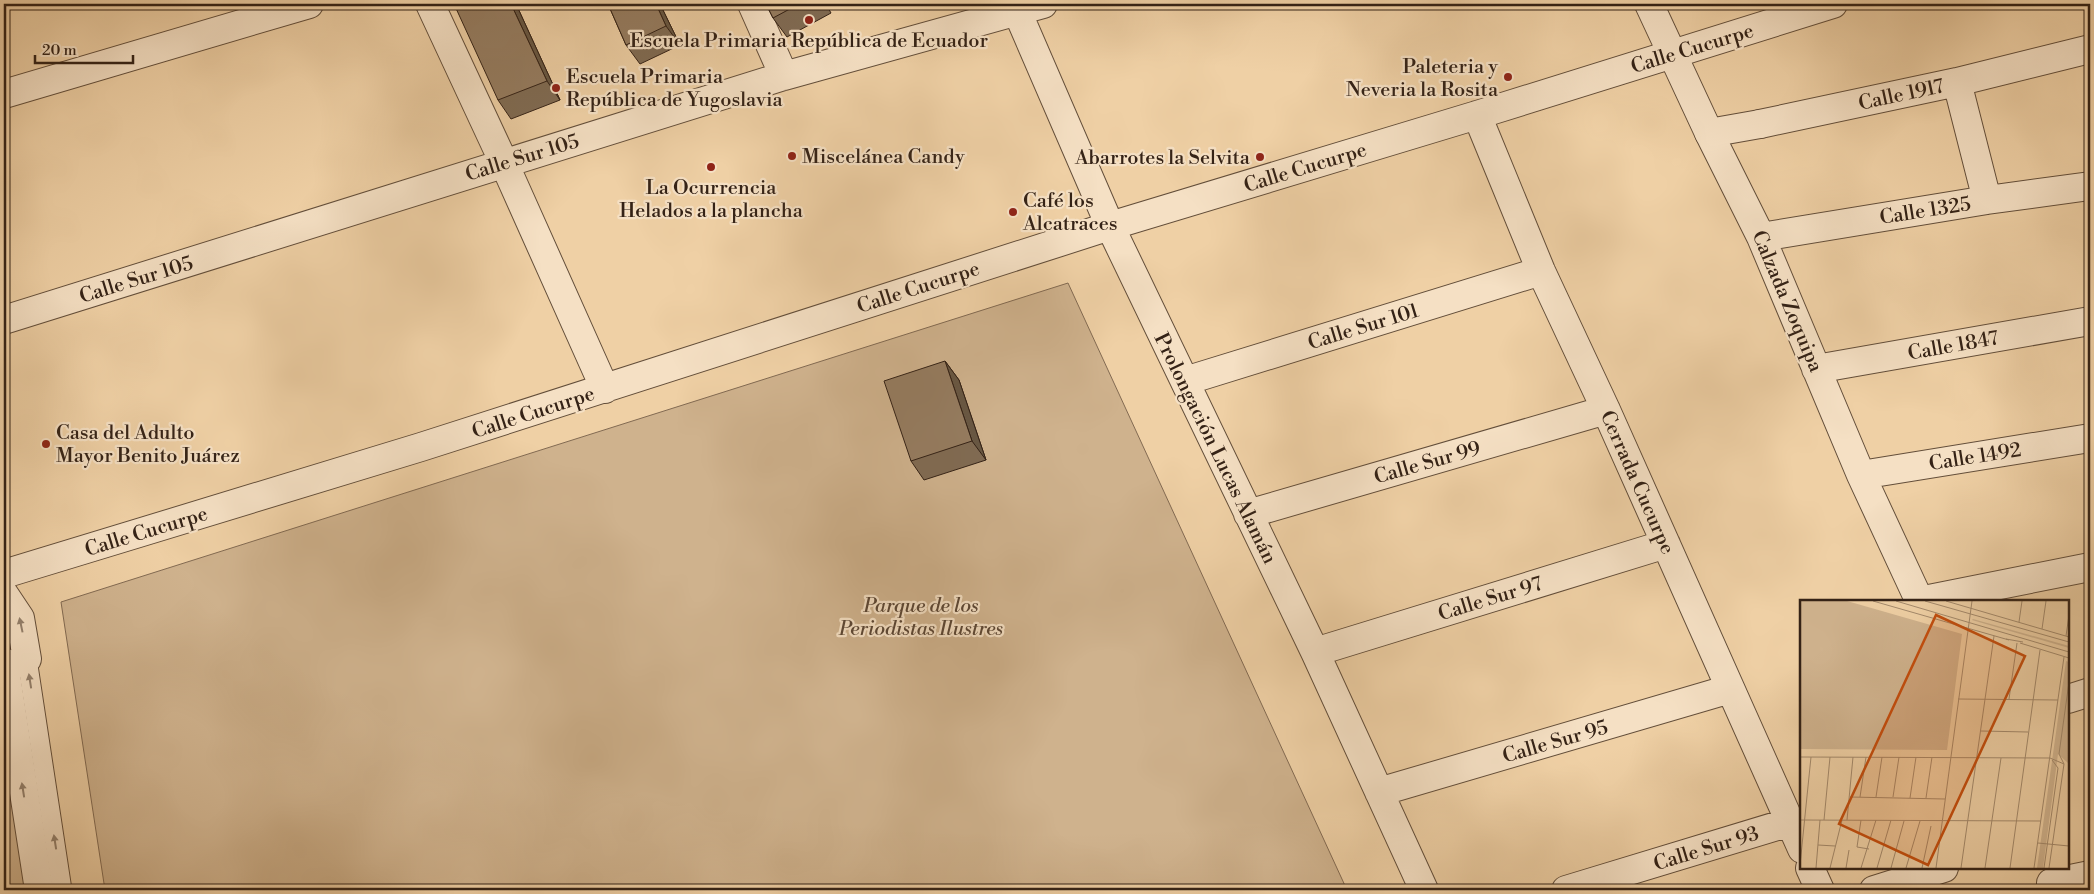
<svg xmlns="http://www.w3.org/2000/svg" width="2094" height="894" viewBox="0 0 2094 894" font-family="'Libre Bodoni',serif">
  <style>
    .green { fill: #cfb28d; stroke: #826a52 }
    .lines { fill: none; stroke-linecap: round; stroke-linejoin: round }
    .service-casing { stroke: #634e3a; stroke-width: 21 }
    .pedestrian-casing { stroke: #634e3a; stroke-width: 30 }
    .minor-casing { stroke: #634e3a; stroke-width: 30 }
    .tertiary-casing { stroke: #634e3a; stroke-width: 30 }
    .service { stroke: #f5e0c4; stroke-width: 19 }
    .pedestrian { stroke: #f5e0c4; stroke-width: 28 }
    .minor { stroke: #f5e0c4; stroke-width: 28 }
    .tertiary { stroke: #f5e0c4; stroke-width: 28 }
    .wall { fill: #806b53; stroke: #342216 }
    .shaded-wall { fill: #685743; stroke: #342216 }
    .building { fill: #957c60; stroke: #342216 }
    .oneway { fill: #94816d }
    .poi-dot { fill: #8f2418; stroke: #f5e0c4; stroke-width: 2 }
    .labels { text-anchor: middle; stroke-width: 4.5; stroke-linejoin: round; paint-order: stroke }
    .poi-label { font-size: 20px; fill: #342216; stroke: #f5e0c4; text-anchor: start }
    .street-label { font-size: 20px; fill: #342216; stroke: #f5e0c4 }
    .park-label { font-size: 20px; font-style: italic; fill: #5b4634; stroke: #f5e0c4 }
    .inset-road { fill: none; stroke: #a48a6c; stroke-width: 1 }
    .view { fill: #c44e0e; fill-opacity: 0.15; stroke: #c44e0e; stroke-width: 2.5 }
    .inset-edge { fill: none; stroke: #342216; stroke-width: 2.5 }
  </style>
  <rect width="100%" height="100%" fill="#efd0a5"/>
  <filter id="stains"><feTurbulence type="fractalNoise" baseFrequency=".004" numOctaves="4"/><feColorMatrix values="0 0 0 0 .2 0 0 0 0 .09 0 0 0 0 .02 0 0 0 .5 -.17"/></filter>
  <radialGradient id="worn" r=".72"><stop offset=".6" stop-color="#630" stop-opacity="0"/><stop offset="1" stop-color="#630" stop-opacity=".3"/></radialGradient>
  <path class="green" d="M1068,283L1347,890H105L61,602Z
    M4,769L19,836L27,890H4Z"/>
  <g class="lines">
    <g class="service-casing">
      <path id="service" d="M27,659L62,890"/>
    </g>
    <g class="pedestrian-casing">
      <path id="pedestrian" d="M1709,133L1760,124"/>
    </g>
    <g class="minor-casing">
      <path id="minor" d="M430,4L504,163L605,389
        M752,4L784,76
        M1014,4L1110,226L1315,652L1424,890
        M1649,4L1709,133L1761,237L1861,475L1920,602
        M1957,82L1987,200
        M4,94L309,4
        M1477,115L1541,271L1606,410L1802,849
        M1760,124L1957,82L2090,49
        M1761,237L1987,200L2090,186
        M4,320L784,76L1043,4
        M1816,369L2090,321
        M1185,381L1541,271
        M1861,475L2090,438
        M1248,514L1606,410
        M4,574L421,447L1110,226L1477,115L1833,4
        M4,594L20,618L27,659L4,668
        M1919,601L2090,567
        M1315,652L1666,544
        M2068,699L2090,692
        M1379,792L1730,689
        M1810,868L1820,890
        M2051,883L2090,875
        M1566,890L1790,822
        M1874,890L1944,868"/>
    </g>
    <g class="tertiary-casing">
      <path id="tertiary" d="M4,662L39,890"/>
    </g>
    <use href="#service" class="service"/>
    <use href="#pedestrian" class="pedestrian"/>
    <use href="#minor" class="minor"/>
    <use href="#tertiary" class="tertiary"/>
  </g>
  <path class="wall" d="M516,4L560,100L511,119L498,100Z
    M608,4H660L680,45L640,64L626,45Z
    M766,4H826L831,13L787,37L773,18Z
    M945,361L959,380L986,460L924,480L911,461Z"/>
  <path class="shaded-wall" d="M511,4H516L560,100L547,81Z
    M656,4H660L680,45L666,26Z
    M945,361L959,380L986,460L972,441Z"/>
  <path class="building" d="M454,4H511L547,81L498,100Z
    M608,4H656L666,26L626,45Z
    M766,4H799L773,18Z
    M945,361L972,441L911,461L884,381Z"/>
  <defs><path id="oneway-solid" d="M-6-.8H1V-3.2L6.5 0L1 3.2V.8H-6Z" transform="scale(1.25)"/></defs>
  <g class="oneway">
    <use href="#oneway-solid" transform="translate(21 625) rotate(-102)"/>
    <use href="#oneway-solid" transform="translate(30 681) rotate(-99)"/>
    <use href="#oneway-solid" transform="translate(23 790) rotate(-99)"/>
    <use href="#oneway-solid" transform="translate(55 842) rotate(-99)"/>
  </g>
  <g class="poi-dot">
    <circle cx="809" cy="20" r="5"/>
    <circle cx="1508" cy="77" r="5"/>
    <circle cx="556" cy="88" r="5"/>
    <circle cx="792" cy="156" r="5"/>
    <circle cx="1260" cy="157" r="5"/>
    <circle cx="711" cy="167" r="5"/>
    <circle cx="1013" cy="212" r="5"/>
    <circle cx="46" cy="444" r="5"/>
  </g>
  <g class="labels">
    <g class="poi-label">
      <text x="809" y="47" text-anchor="middle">Escuela Primaria República de Ecuador</text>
      <text x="1498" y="73" text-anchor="end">Paleteria y<tspan x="1498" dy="23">Neveria la Rosita</tspan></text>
      <text x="566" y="83">Escuela Primaria<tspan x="566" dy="23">República de Yugoslavia</tspan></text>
      <text x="802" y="163">Miscelánea Candy</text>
      <text x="1250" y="164" text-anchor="end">Abarrotes la Selvita</text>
      <text x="711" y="194" text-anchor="middle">La Ocurrencia<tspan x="711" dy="23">Helados a la plancha</tspan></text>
      <text x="1023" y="207">Café los<tspan x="1023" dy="23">Alcatraces</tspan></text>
      <text x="56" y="439">Casa del Adulto<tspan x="56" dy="23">Mayor Benito Juárez</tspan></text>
    </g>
    <g class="street-label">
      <text transform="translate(1692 48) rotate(-17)" y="7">Calle Cucurpe</text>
      <text transform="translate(1901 94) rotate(-12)" y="7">Calle 1917</text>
      <text transform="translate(522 157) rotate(-17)" y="7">Calle Sur 105</text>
      <text transform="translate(1305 167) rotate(-17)" y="7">Calle Cucurpe</text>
      <text transform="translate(1925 210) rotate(-9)" y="7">Calle 1325</text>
      <text transform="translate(136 279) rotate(-17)" y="7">Calle Sur 105</text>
      <text transform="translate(918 287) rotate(-18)" y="7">Calle Cucurpe</text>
      <text transform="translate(1788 301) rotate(67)" y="7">Calzada Zoquipa</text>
      <text transform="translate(1363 326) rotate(-17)" y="7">Calle Sur 101</text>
      <text transform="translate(1953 345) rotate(-10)" y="7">Calle 1847</text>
      <text transform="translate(533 412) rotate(-18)" y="7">Calle Cucurpe</text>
      <text transform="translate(1216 448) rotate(64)" y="7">Prolongación Lucas Alamán</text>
      <text transform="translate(1975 456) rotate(-9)" y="7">Calle 1492</text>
      <text transform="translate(1427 462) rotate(-16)" y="7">Calle Sur 99</text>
      <text transform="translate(1638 482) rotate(66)" y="7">Cerrada Cucurpe</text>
      <text transform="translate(146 531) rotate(-17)" y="7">Calle Cucurpe</text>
      <text transform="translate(1490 598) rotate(-17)" y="7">Calle Sur 97</text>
      <text transform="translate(1555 741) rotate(-16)" y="7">Calle Sur 95</text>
      <text transform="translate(1706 848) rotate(-17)" y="7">Calle Sur 93</text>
    </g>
    <g class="park-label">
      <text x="921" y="612">Parque de los<tspan x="921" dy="23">Periodistas Ilustres</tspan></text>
    </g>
  </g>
  <g transform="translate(1800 600)">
    <rect width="269" height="269" fill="#efd0a5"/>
    <path d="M0,1H47L162,34L147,150L0,149ZM173,19L269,46V48L172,20ZM266,61L269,62L268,163L258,154L243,268H237Z" fill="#cfb28d"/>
    <path class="inset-road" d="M73,1L209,40M96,1L269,52M125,1L269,42M146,1L269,37M219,22L222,1M242,29L246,1M266,36L269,15M206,39L223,42M220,43L269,58M158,99L258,100M209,99L217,43M181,131L228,132M0,157L250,158L264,164M50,197L145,199M60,197L66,157M76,197L82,157M93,197L99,157M110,198L116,157M126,198L132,157M0,220L241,221M24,220L30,157M47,220L53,157M61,220L57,247L69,249M238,243L269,246M18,245L35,246M0,265L11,157M16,268L20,220M30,268L42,220M46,268L49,250M61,268L76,220M77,268L91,220M91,268L104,221M106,268L120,221M122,268L131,226M136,268L172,1M161,268L194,36M185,268L201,158M210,268L240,50M234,268L264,57M244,268L258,168L252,160M249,268L264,164L259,154L269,82"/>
    <path class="view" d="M136,15L225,56L128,265L39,224Z"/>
    <rect width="269" height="269" class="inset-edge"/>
  </g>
  <rect width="2094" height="894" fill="none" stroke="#efd0a5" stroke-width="20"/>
  <rect x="5" y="5" width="2084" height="884" fill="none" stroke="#342216" stroke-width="2.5"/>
  <rect x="10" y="10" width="2074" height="874" fill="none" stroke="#342216"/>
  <path d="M35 55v8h98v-8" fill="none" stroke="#342216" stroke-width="2.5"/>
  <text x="42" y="55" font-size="15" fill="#342216" stroke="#f5e0c4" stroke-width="4" paint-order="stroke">20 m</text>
  <rect width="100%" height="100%" filter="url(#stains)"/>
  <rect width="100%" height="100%" fill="url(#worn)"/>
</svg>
